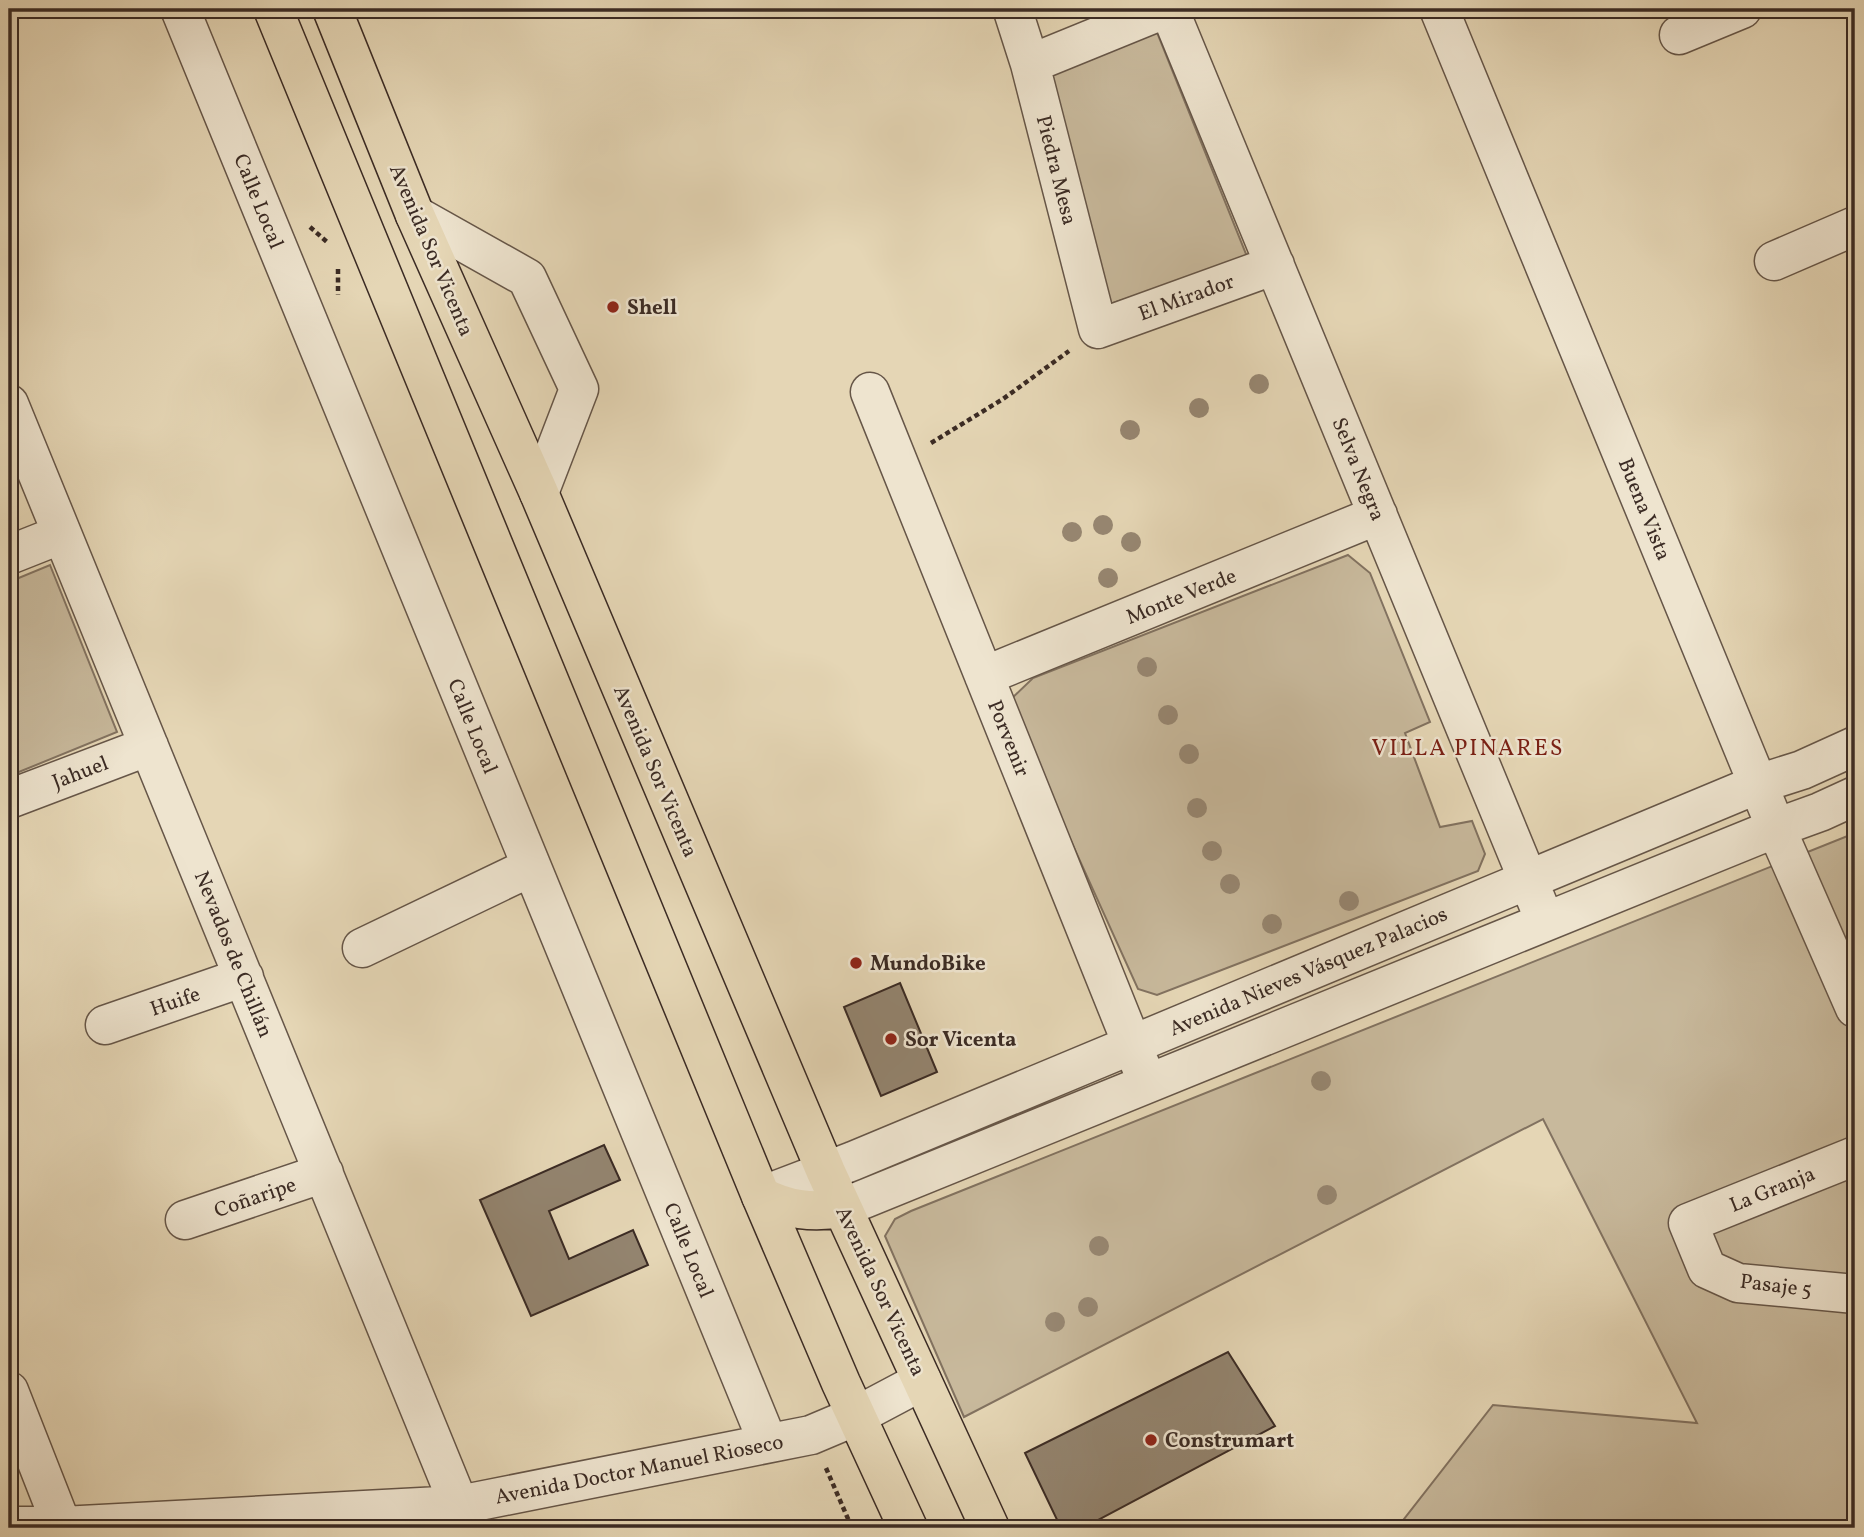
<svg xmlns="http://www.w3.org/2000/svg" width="1864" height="1537" viewBox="0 0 1864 1537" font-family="Vollkorn,serif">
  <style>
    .green { fill: #c8b99c; stroke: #827260; stroke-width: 2 }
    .building { fill: #93846f; stroke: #3b2b24; stroke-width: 2 }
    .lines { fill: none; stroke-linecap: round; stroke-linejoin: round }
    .minor-casing { stroke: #665648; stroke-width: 41 }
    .major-casing { stroke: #3b2b24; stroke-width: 41 }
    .path { stroke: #3b2b24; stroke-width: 4.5; stroke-dasharray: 5 3.5; stroke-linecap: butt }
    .minor { stroke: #eee4cf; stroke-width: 38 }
    .major { stroke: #e5d6b5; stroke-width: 38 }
    .tree { fill: #978772 }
    .poi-dot { fill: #8f2418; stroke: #eee4cf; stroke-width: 2.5 }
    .labels { text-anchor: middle; stroke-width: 5; stroke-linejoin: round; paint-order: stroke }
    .street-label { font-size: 21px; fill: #3b2b24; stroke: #eee4cf }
    .poi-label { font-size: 21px; font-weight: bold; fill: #3b2b24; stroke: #eee4cf; text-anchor: start }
    .neighbourhood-label { font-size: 23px; letter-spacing: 2px; fill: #7a1f14; stroke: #eee4cf }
  </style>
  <rect width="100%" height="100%" fill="#e5d6b5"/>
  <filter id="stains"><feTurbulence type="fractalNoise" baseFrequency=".00286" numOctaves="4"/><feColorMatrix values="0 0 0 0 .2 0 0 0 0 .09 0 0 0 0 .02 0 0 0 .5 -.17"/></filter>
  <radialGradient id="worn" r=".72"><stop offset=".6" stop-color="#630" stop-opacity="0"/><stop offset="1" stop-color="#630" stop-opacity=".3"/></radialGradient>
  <path class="green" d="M1156,30L1248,259L1107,305L1048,77Z
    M1348,555L1370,573L1430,722L1405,733L1440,827L1472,821L1485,854L1478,871L1157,995L1138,989L1008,702L1033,678Z
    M50,565L117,732L9,776V582Z
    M1855,833V1528H1397L1493,1405L1697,1423L1543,1119L964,1417L885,1236L895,1219L911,1211Z"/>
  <path class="building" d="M900,983L937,1072L881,1096L844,1007Z
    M604,1145L620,1180L549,1211L569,1259L633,1230L648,1265L531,1316L480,1200Z
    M1228,1352L1275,1426L1083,1528H1061L1025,1453Z"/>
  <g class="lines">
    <g class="minor-casing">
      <path id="minor" d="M180,9L768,1443
        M1169,9L1538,904
        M1439,9L1776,828L1855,1008
        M1013,11L1030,64L1098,329L1275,265
        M1679,35L1742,9
        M1030,64L1165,9
        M415,215L527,278L579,389L539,493
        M1774,261L1855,226
        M870,392L1142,1069
        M9,404L459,1505
        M9,555L62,534
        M984,676L1378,515
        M12,798L149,746
        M362,948L531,867
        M105,1025L244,977
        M1855,1156L1688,1223L1707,1269L1738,1283L1855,1294
        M761,1196L853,1161L1758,784L1802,770L1855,746
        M842,1208L1776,828L1820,812L1855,796
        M185,1220L324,1173
        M9,1391L62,1526
        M9,1526H62L459,1505L811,1435L856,1416L922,1381"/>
    </g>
    <g class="major-casing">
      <path id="major" d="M273,9L761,1196L841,1383L908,1528
        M332,9L415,215L539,493L826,1172L990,1528
        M761,1196C788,1210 812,1213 842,1208"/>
    </g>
    <path class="path" d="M310,227L327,242
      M338,269V295
      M931,443L1003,399L1069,351
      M826,1468L852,1528"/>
    <use href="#minor" class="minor"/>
    <use href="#major" class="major"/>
  </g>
  <g class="tree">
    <circle cx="1259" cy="384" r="10"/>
    <circle cx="1199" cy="408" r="10"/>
    <circle cx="1130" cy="430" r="10"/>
    <circle cx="1103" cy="525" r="10"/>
    <circle cx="1072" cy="532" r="10"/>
    <circle cx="1131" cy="542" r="10"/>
    <circle cx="1108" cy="578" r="10"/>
    <circle cx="1147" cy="667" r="10"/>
    <circle cx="1168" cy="715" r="10"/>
    <circle cx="1189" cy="754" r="10"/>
    <circle cx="1197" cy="808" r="10"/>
    <circle cx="1212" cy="851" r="10"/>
    <circle cx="1230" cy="884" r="10"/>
    <circle cx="1349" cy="901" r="10"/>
    <circle cx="1272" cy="924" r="10"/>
    <circle cx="1321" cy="1081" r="10"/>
    <circle cx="1327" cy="1195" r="10"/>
    <circle cx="1099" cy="1246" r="10"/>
    <circle cx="1088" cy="1307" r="10"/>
    <circle cx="1055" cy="1322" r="10"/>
  </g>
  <g class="poi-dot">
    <circle cx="613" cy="307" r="7"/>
    <circle cx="856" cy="963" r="7"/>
    <circle cx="891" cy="1039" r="7"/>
    <circle cx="1151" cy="1440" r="7"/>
  </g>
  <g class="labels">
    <g class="street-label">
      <text transform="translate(1057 170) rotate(76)" y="7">Piedra Mesa</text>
      <text transform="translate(259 201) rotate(68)" y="7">Calle Local</text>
      <text transform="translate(432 250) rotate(67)" y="7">Avenida Sor Vicenta</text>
      <text transform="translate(1186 297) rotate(-20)" y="7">El Mirador</text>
      <text transform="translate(1359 469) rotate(68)" y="7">Selva Negra</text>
      <text transform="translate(1645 509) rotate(68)" y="7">Buena Vista</text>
      <text transform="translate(1181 596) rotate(-22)" y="7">Monte Verde</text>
      <text transform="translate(473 726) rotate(68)" y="7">Calle Local</text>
      <text transform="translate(1009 738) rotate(68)" y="7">Porvenir</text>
      <text transform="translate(656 771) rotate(67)" y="7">Avenida Sor Vicenta</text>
      <text transform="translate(80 772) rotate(-21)" y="7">Jahuel</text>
      <text transform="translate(234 954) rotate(68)" y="7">Nevados de Chillán</text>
      <text transform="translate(1308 971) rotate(-23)" y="7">Avenida Nieves Vásquez Palacios</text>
      <text transform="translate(175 1001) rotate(-19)" y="7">Huife</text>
      <text transform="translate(1772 1189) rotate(-22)" y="7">La Granja</text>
      <text transform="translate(255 1197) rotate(-19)" y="7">Coñaripe</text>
      <text transform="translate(689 1250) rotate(68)" y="7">Calle Local</text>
      <text transform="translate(1776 1285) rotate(7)" y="7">Pasaje 5</text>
      <text transform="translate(881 1291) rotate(65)" y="7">Avenida Sor Vicenta</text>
      <text transform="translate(639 1469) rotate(-11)" y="7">Avenida Doctor Manuel Rioseco</text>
    </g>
    <g class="poi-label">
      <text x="627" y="314">Shell</text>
      <text x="870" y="970">MundoBike</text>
      <text x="905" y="1046">Sor Vicenta</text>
      <text x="1165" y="1447">Construmart</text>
    </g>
    <g class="neighbourhood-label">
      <text x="1468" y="755">VILLA PINARES</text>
    </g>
  </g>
  <rect width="1864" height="1537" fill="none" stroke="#e5d6b5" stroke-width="35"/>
  <rect x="10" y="10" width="1843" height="1516" fill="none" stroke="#3b2b24" stroke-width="3.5"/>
  <rect x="18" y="18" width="1829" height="1502" fill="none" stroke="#3b2b24" stroke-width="2"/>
  <rect width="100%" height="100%" filter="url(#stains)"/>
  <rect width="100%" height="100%" fill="url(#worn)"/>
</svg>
